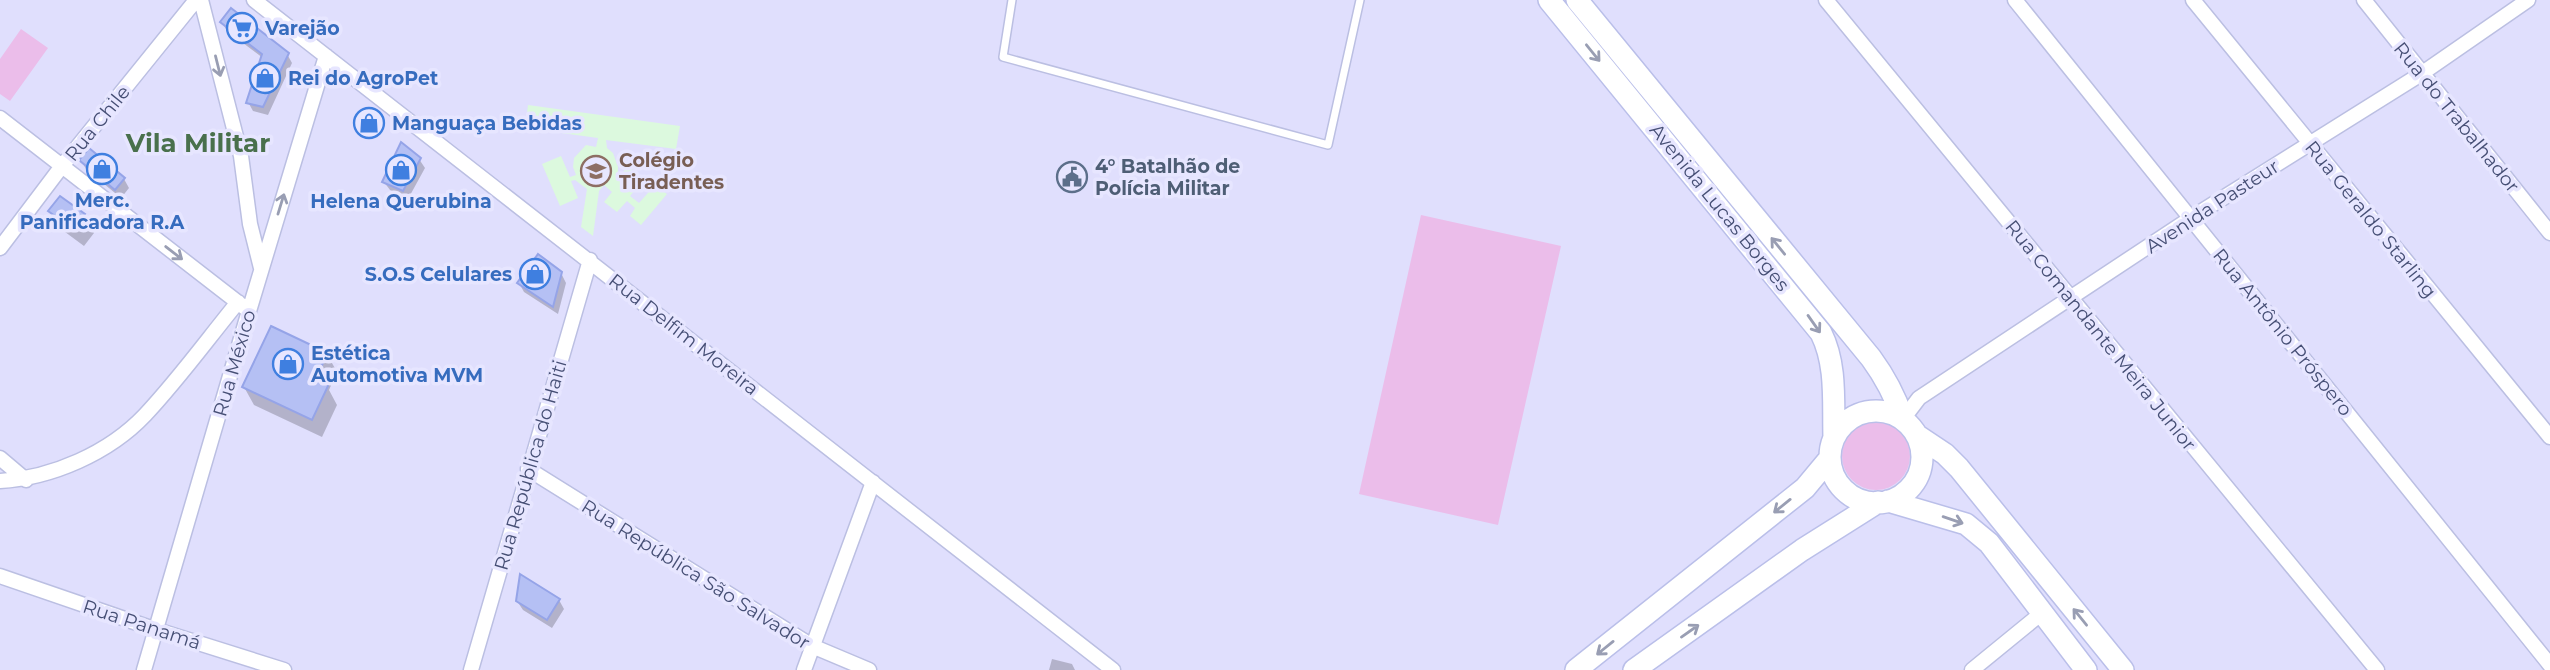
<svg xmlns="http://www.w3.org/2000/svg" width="2550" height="670" viewBox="0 0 2550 670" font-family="Montserrat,sans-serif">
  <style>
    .education { fill: #dcf9de }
    .green { fill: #ebbdea }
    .shadow { fill: #0003 }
    .building { fill: #b5c0f4; stroke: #95a4e8; stroke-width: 2 }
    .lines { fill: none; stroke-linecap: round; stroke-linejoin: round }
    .lane-casing { stroke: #bbbfe2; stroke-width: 10 }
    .street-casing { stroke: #bbbfe2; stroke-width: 17 }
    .secondary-casing { stroke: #babfe9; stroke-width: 24 }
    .lane { stroke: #fff; stroke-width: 7 }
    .street { stroke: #fff; stroke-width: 14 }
    .secondary { stroke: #fff; stroke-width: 21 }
    .oneway { stroke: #999eb3 }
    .labels { text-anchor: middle; stroke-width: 7; stroke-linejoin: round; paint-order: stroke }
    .shop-label { font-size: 19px; font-weight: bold; fill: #366cbe; stroke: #e7e6ff; text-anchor: start }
    .street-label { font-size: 19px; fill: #464f75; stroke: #e7e6ff }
    .education-label { font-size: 19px; font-weight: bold; fill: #785e54; stroke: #e7e6ff; text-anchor: start }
    .service-label { font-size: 19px; font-weight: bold; fill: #4e5e75; stroke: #e7e6ff; text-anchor: start }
    .district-label { font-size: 26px; font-weight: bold; fill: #49704c; stroke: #e7e6ff }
  </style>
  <rect width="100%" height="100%" fill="#e0dffd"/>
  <path class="education" d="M528,105L680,126L676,149L606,140L607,148L613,153L618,167V178L628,166L644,179L630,196L639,203L655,185L667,194L641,225L630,216L635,208L627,201L617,212L604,202L612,192L604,185L599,191L593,236L581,227L587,189L575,180L571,181L578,198L560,206L542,164L561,156L570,177L576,175L573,167L574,158L586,145L596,147L598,138L525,128Z"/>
  <path class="green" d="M21,29L48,48L10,101L0,94V59Z
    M1421,215L1561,246L1498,525L1359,494Z
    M1842 456a34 34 0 1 1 68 0a34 34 0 1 1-68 0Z"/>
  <path class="shadow" d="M222,22L287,54L292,63L268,115L253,111L248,102L263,58L227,31Z
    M379,121L382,125L373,138L359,125Z
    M89,151L124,179L129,188L121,198L86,169L81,160Z
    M419,159L425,168L408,199L390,190L384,182Z
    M51,211L84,215L94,233L84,246L61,229Z
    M561,273L566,283L558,314L524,292L519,283Z
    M327,354L337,372L329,390L337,405L322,437L254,405L244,387Z
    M559,600L564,609L552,628L523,610L517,601Z
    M1052,659L1072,664L1075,670H1049Z"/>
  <path class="building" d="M231,8L289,53L263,107L246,103L262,54L220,22Z
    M367,111L381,120L370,135L356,125Z
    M401,142L421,158L403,191L382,182Z
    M89,148L125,178L115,190L79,160Z
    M60,196L85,214L74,229L48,211Z
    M538,254L562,272L553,307L517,283Z
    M271,326L328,353L317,375L328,386L312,420L242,387Z
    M520,574L560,599L547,620L516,601Z"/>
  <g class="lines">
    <g class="lane-casing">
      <path id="lane" d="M1012,0L1003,57L1328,145L1360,0"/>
    </g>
    <g class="street-casing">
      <path id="street" d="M201,0L241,156L250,224L261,268
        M254,0L1113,670
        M1826,0L2377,670
        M2015,0L2550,665
        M2193,0L2550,437
        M2364,0L2550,233
        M0,118L249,311
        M0,248L62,166L196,0
        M1903,419L1919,398L2191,218L2421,74L2528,0
        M0,458L26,480
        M528,469L812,646L869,670
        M0,481C52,478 109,453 145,415C178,380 207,340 238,302
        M0,576L157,630L284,670
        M144,670L249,311L326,56
        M471,670L590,260
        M804,670L873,482
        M1972,670L2043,612"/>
    </g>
    <g class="secondary-casing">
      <path id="secondary" d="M1549,0L1821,333C1837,365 1833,402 1834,438
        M1577,0L1871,358C1885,377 1895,396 1903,419
        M1830 457a46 46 0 1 1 92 0a46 46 0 1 1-92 0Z
        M1918,436L1945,454L1959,468L2123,670
        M1888,501L1966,524L1989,543L2086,670
        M1576,670L1805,488L1830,458
        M1634,670L1802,550L1878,502"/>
    </g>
    <use href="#lane" class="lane"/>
    <use href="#street" class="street"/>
    <use href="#secondary" class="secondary"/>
  </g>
  <defs><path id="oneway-shaft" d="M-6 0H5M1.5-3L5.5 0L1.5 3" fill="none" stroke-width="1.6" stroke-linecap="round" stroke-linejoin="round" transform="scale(1.75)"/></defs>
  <g class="oneway">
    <use href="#oneway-shaft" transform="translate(1593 53) rotate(51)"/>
    <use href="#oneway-shaft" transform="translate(218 66) rotate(76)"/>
    <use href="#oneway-shaft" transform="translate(281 204) rotate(-73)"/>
    <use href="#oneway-shaft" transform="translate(1778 246) rotate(-129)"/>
    <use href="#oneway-shaft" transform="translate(174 253) rotate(38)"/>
    <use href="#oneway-shaft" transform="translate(1814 324) rotate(55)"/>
    <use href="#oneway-shaft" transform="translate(1782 506) rotate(141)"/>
    <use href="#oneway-shaft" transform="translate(1953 520) rotate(19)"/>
    <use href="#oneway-shaft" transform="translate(2080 617) rotate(-129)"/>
    <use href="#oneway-shaft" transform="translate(1690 631) rotate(-35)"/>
    <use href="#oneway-shaft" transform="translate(1605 648) rotate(141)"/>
  </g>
  <defs>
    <g id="supermarket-ring" transform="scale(1.575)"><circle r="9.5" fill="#e7e6ff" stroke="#3f7fe0" stroke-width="1.5"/><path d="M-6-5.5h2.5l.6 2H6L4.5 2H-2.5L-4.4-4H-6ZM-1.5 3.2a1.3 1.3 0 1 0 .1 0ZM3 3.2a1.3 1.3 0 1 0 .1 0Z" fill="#3f7fe0"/></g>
    <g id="shop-ring" transform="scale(1.575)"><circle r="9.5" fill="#e7e6ff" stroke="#3f7fe0" stroke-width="1.5"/><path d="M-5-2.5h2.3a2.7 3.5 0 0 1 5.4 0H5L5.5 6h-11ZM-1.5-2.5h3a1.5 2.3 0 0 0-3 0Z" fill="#3f7fe0"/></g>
    <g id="school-ring" transform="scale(1.575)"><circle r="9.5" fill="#e7e6ff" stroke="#8d6e63" stroke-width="1.5"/><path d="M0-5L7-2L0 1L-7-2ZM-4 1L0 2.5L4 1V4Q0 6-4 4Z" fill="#8d6e63"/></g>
    <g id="civic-ring" transform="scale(1.575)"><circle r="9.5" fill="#e7e6ff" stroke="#5c6f8a" stroke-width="1.5"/><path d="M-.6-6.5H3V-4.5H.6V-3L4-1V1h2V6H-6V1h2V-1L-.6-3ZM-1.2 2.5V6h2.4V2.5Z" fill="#5c6f8a"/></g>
  </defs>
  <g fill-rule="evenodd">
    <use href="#supermarket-ring" x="242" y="28"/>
    <use href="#shop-ring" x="265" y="78"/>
    <use href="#shop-ring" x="369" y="123"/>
    <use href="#shop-ring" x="102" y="169"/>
    <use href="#shop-ring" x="401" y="170"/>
    <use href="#school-ring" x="596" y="171"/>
    <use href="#civic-ring" x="1072" y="177"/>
    <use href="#shop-ring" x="535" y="274"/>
    <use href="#shop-ring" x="288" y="364"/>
  </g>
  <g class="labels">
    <g class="shop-label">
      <text x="265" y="35">Varejão</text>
      <text x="288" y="85">Rei do AgroPet</text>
      <text x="392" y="130">Manguaça Bebidas</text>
      <text x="102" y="207" text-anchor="middle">Merc.<tspan x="102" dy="22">Panificadora R.A</tspan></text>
      <text x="401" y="208" text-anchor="middle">Helena Querubina</text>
      <text x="512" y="281" text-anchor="end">S.O.S Celulares</text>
      <text x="311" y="360">Estética<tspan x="311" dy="22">Automotiva MVM</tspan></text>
    </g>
    <g class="street-label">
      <text transform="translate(2457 117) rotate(51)" y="7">Rua do Trabalhador</text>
      <text transform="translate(97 123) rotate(-51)" y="7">Rua Chile</text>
      <text transform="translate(2212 206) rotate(-33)" y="7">Avenida Pasteur</text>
      <text transform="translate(1720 207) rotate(51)" y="7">Avenida Lucas Borges</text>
      <text transform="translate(2371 219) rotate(51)" y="7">Rua Geraldo Starling</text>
      <text transform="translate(2283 332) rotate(51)" y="7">Rua Antônio Próspero</text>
      <text transform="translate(684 334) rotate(38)" y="7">Rua Delfim Moreira</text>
      <text transform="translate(2101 335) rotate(51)" y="7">Rua Comandante Meira Junior</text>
      <text transform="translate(234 363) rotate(-74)" y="7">Rua México</text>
      <text transform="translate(530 465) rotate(-74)" y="7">Rua República do Haiti</text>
      <text transform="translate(696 574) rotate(32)" y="7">Rua República São Salvador</text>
      <text transform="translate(142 624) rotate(18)" y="7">Rua Panamá</text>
    </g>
    <g class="education-label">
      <text x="619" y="167">Colégio<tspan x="619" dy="22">Tiradentes</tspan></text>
    </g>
    <g class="service-label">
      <text x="1095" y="173">4° Batalhão de<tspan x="1095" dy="22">Polícia Militar</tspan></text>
    </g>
    <g class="district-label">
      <text x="198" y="152">Vila Militar</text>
    </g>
  </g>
</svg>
